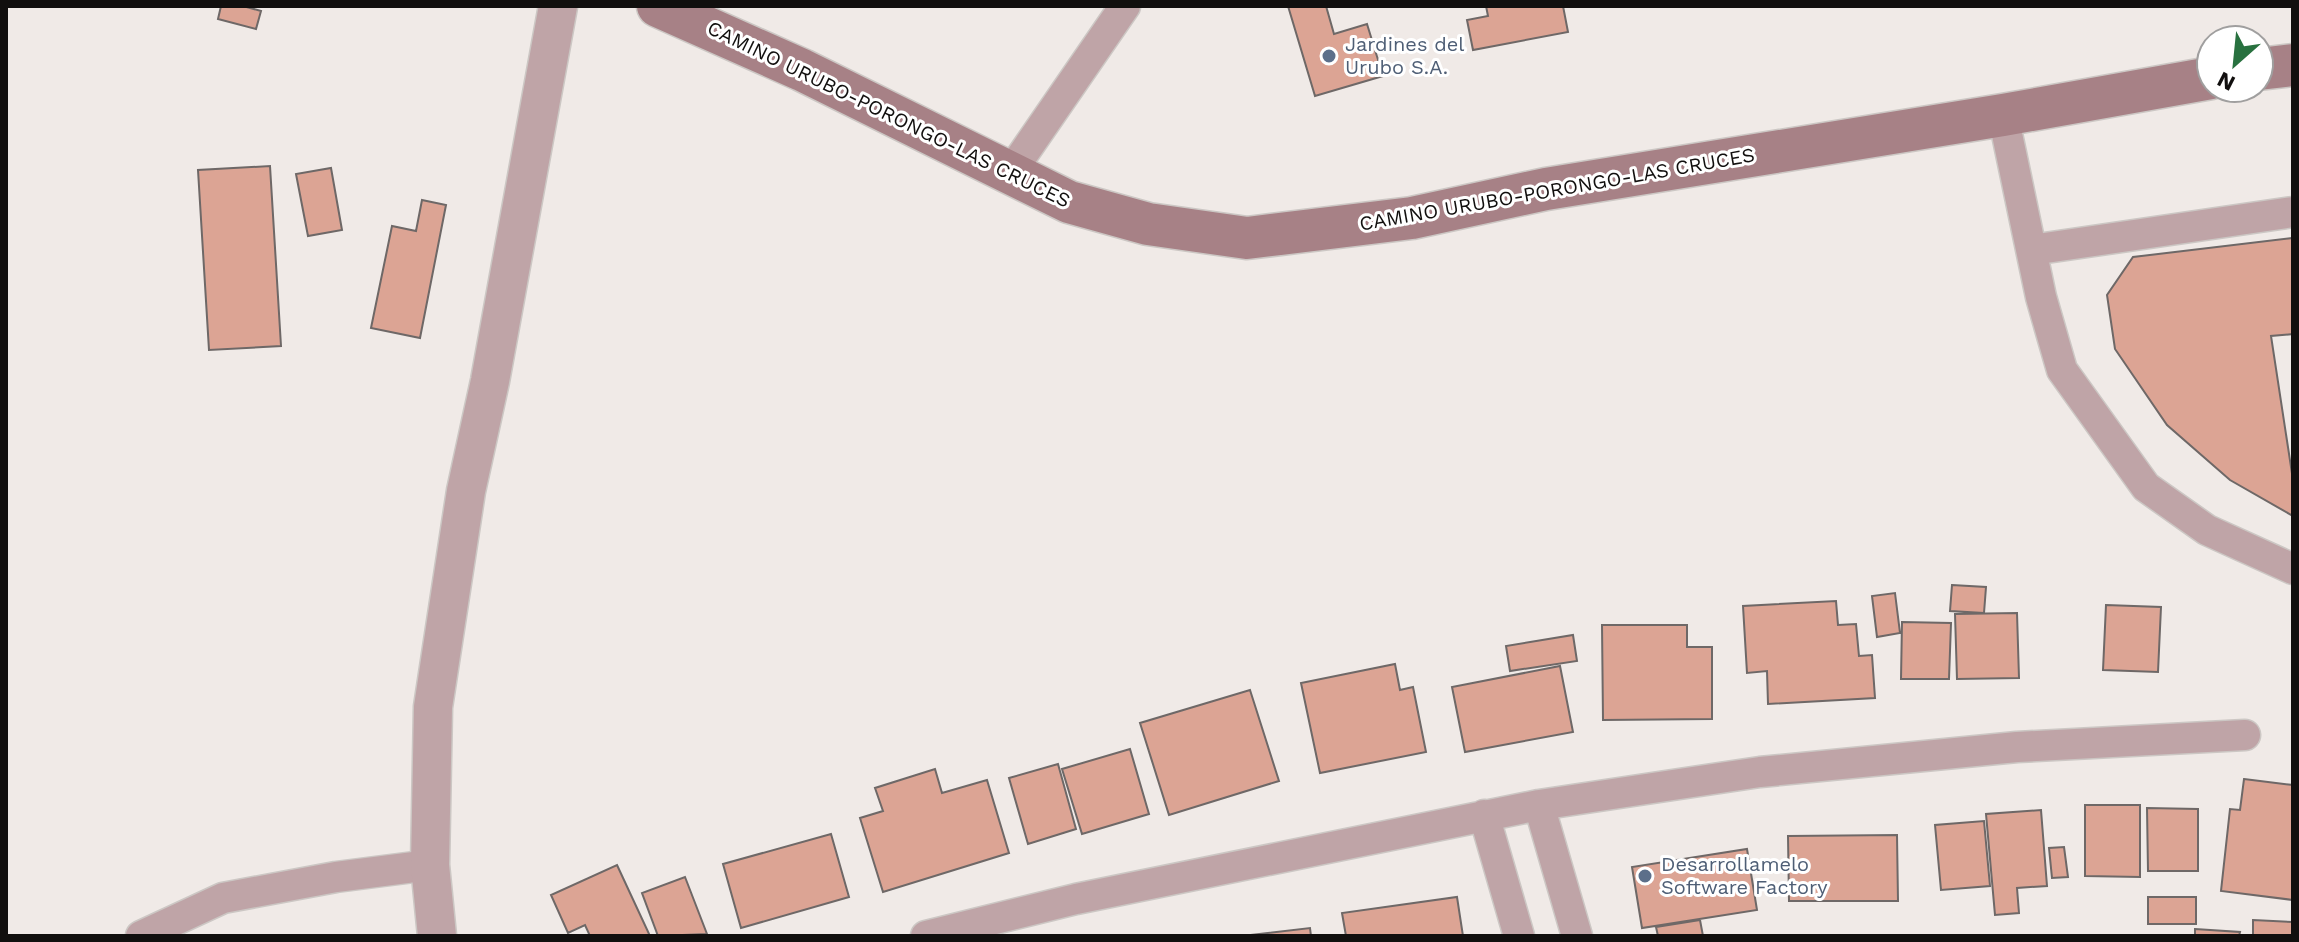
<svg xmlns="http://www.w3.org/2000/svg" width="2299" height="942" viewBox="0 0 2299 942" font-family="'Work Sans',sans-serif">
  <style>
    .building { fill: #dca494; stroke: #6e6867; stroke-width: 2 }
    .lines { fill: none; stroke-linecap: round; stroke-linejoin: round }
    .minor-casing { stroke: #ccc7c4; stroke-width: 33 }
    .tertiary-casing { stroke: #ccc7c4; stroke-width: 41 }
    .secondary-casing { stroke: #ccc7c4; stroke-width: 45 }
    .minor { stroke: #bfa4a7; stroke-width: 30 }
    .tertiary { stroke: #bfa4a7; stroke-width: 38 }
    .secondary { stroke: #a78186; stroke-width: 42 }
    .service-dot { fill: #5c6f8a; stroke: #fff; stroke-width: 3 }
    .labels { text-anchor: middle; stroke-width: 6; stroke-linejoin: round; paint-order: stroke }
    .service-label { font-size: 20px; fill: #4e5e75; stroke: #fff; text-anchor: start }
    .street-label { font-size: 20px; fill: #110f0e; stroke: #fff }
  </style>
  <rect width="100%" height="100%" fill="#f0eae7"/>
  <path class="building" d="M221,6H243L261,11L256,29L218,19Z
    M1288,6H1326L1334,34L1367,24L1383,76L1315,96Z
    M1486,6H1563L1568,32L1473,50L1467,20L1488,16Z
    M270,166L281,346L209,350L198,170Z
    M331,168L342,230L308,236L296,174Z
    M422,200L446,205L420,338L371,328L392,226L416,231Z
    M2293,238V334L2271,336L2293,480V516L2230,480L2167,425L2115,349L2107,295L2133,257Z
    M1952,585L1986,587L1984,613L1950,611Z
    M1895,593L1900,633L1877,637L1872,596Z
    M1836,601L1838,625L1856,624L1859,656L1872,655L1875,698L1768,704L1767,671L1747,673L1743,606Z
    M2106,605L2161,607L2158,672L2103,670Z
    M2017,613L2019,678L1957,679L1955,614Z
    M1902,622L1951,623L1949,679H1901Z
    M1602,625H1687V647H1712V719L1603,720Z
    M1573,635L1577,661L1510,671L1506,646Z
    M1395,664L1400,690L1413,687L1426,752L1320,773L1301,683Z
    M1560,666L1573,732L1465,752L1452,687Z
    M1250,690L1279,781L1169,815L1140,723Z
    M1130,749L1149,814L1082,834L1062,769Z
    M1058,764L1076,829L1028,844L1009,778Z
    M935,769L942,793L987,780L1009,853L883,892L860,818L883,811L875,788Z
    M2244,779L2293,785V900L2221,891L2230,809L2240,810Z
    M2085,805H2140V877L2085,876Z
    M2147,808L2198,809V871H2148Z
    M2041,810L2047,886L2017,888L2019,913L1995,915L1986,814Z
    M1984,821L1990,886L1941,890L1935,825Z
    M831,834L849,897L741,928L723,864Z
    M1897,835L1898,901H1789L1788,836Z
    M2064,847L2068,877L2052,878L2049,848Z
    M1747,849L1757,910L1642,928L1632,867Z
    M617,865L650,936H590L585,925L568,933L551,895Z
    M685,877L707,934L658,936L642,893Z
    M1457,897L1463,936H1346L1342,913Z
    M2148,897H2196V924H2148Z
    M1700,920L1703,936H1658L1656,927Z
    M2253,920L2293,922V936H2253Z
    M1310,928L1311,936H1242Z
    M2195,929L2240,932L2239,936H2195Z"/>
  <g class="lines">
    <g class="minor-casing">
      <path id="minor" d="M2003,115L2041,297L2062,370L2146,487L2207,530L2293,569
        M1010,173L1125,6
        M2032,250L2293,212
        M1539,805L1577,936
        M1484,815L1519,936
        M141,936L223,898L336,877L430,865
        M926,936L1076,899L1539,805L1760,772L2017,747L2245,735"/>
    </g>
    <g class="tertiary-casing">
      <path id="tertiary" d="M437,936L430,865L433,707L466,491L490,381L558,6"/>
    </g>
    <g class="secondary-casing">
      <path id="secondary" d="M658,6L802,70L1069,202L1148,224L1247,238L1412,218L1546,189L2003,115L2211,78
        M2259,69L2293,65"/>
    </g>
    <use href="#minor" class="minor"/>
    <use href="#tertiary" class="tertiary"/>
    <use href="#secondary" class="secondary"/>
  </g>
  <g class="service-dot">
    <circle cx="1329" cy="56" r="8"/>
    <circle cx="1645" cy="876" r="8"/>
  </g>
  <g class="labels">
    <g class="service-label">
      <text x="1345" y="51">Jardines del<tspan x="1345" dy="23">Urubo S.A.</tspan></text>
      <text x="1661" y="871">Desarrollamelo<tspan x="1661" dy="23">Software Factory</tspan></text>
    </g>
    <g class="street-label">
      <text transform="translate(889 114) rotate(26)" y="7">CAMINO URUBO-PORONGO-LAS CRUCES</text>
      <text transform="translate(1557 189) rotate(-10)" y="7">CAMINO URUBO-PORONGO-LAS CRUCES</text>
    </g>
  </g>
  <rect width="2299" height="942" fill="none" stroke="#110f0e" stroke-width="16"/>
  <g transform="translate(2235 64) rotate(207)"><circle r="38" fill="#ffffff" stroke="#a09f9f" stroke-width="2"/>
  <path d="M0-6L14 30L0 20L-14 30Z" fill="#28713f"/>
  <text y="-12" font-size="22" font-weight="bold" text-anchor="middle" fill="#110f0e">N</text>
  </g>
</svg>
